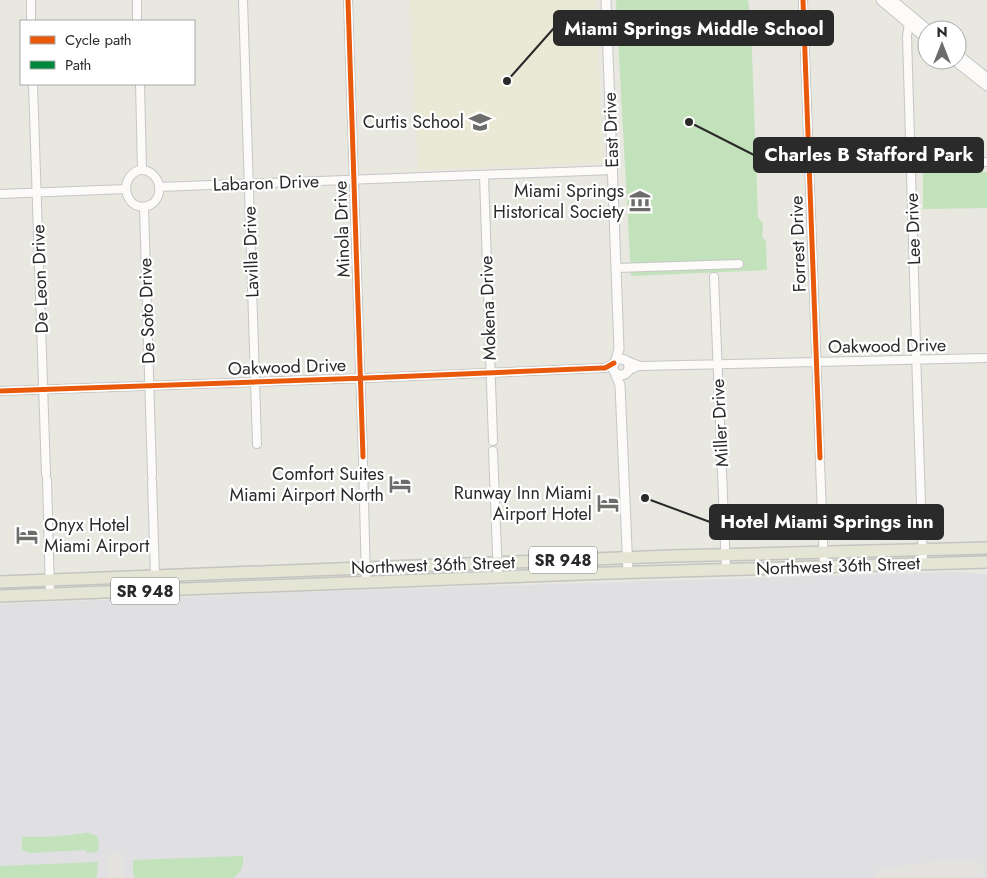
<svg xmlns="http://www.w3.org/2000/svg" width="987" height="878" viewBox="0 0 987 878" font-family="Jost,sans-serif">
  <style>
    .education { fill: #eae9d6 }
    .airport { fill: #e0dfe2 }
    .green { fill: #c2e2bc }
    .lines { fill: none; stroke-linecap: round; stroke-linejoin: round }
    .taxiway { stroke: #e3e2df; stroke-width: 18 }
    .minor-casing { stroke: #c6c6c5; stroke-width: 10 }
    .tertiary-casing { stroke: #c6c6c5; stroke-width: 11 }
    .primary-casing { stroke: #c4c4c1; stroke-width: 14 }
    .minor { stroke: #fcfbfa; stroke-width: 8 }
    .tertiary { stroke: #fcfbfa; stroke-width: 9 }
    .primary { stroke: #e5e5d5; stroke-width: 11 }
    .quiet { stroke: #00873e; stroke-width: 4; stroke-dasharray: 8 4; stroke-linecap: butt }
    .cycleway-casing { stroke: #fff; stroke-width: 8 }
    .cycleway { stroke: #e8590c; stroke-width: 5 }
    .labels { text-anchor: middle; stroke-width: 4.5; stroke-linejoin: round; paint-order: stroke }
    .shield { fill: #fff; stroke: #6a6a6a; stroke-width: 1 }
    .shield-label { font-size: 16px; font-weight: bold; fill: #2a2a2a }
    .poi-label { font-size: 18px; fill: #2a2a2a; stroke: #fff; text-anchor: end }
    .street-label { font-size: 18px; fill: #2a2a2a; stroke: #fff }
    .leader { fill: none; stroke: #2a2a2a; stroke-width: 2 }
    .callout-dot { fill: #2a2a2a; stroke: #fff; stroke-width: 2 }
    .callout { fill: #2a2a2a; stroke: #2a2a2a; stroke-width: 2 }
    .callout-label { font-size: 19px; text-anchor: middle; font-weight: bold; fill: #fff }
  </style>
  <rect width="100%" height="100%" fill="#e8e7e0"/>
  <path class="education" d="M410,0H596L603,163L418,170Z"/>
  <path class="airport" d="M956,572L987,574V878H0V604L390,589Z"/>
  <path class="green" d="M616,0H748L751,26L758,217L763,224L762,237L766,241L767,270L631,276Z
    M923,172H987V208L923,209Z
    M88,832L90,834L96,835L98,839L99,850H97V852L87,853L86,850L29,853L22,850V837C40,836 59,838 77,834C82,833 84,834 88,832Z
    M243,856C244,866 241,873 233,878H135L133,874V860Z
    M98,862L97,875L96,878H0V866Z"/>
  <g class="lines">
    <path class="taxiway" d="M115,860L116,878
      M883,878L922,872
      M911,878L925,871L974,868"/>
    <g class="minor-casing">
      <path id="minor" d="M31,0V21
        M137,0V21
        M243,0L257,444
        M348,0L363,457
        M803,0L820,458
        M909,23L907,36L916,344
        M33,84L46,474
        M140,84L142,170
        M809,165L987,162
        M139,170C152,169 161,180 159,193C158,198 154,203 150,205C128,215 115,180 139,170Z
        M484,176L493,441
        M159,187L613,170
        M0,194L126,189
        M144,207L152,475
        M616,268L739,264
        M714,277L726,569
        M916,353L923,563
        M627,361L640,366L987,358
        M628,371L638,366
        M0,391L366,378L602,368H605L614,363
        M493,451L498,577
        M363,462L366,582
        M820,463L824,566
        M47,480L50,594
        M152,481L155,576"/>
    </g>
    <g class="tertiary-casing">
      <path id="tertiary" d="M606,0L619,349L616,360
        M881,0L927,39
        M892,0L928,30
        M957,54L987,78
        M954,60L987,86
        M613 367a8 8 0 1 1 16 0a8 8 0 1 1-16 0Z
        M615,373L620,385L628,572"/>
    </g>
    <g class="primary-casing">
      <path id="primary" d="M0,582L672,556L987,548
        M0,596L609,573L987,562"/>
    </g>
    <use href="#minor" class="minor"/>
    <use href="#tertiary" class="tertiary"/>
    <use href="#primary" class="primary"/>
    <path class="quiet" d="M916,344V353"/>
    <g class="cycleway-casing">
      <path id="cycleway" d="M348,0L363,457
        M803,0L820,458
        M0,391L366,378L602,368H605L614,363"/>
    </g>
    <use href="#cycleway" class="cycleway"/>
  </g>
  <defs>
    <g id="school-bare" transform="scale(1.725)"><path d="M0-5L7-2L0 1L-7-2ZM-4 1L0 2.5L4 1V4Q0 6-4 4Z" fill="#6c6c6a" stroke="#fff" stroke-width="2.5" paint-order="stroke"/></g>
    <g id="museum-bare" transform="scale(1.725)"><path d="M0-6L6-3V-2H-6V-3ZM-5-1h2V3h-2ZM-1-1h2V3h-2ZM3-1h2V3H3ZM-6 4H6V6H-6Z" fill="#6c6c6a" stroke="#fff" stroke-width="2.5" paint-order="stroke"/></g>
    <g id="hotel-bare" transform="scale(1.725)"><path d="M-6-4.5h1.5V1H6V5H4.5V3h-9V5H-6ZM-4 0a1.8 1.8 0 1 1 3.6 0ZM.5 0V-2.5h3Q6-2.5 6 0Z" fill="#6c6c6a" stroke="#fff" stroke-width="2.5" paint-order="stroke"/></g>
  </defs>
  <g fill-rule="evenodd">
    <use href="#school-bare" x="480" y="122"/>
    <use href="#museum-bare" x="640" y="201"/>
    <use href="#hotel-bare" x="400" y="484"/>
    <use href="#hotel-bare" x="608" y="503"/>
    <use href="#hotel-bare" x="27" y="535"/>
  </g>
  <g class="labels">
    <g class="shield">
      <rect x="529" y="546.5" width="68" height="27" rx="4"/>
      <rect x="111" y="577.5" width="68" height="27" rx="4"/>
    </g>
    <g class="shield-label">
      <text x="563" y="566">SR 948</text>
      <text x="145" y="597">SR 948</text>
    </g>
    <g class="poi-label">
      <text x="464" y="128">Curtis School</text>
      <text x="624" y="197">Miami Springs<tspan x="624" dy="21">Historical Society</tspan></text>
      <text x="384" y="480">Comfort Suites<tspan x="384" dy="21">Miami Airport North</tspan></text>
      <text x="592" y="499">Runway Inn Miami<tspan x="592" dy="21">Airport Hotel</tspan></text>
      <text x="44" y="531" text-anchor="start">Onyx Hotel<tspan x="44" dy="21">Miami Airport</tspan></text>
    </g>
    <g class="street-label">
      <text transform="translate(611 130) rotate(-92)" y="6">East Drive</text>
      <text transform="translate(266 183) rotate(-2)" y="6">Labaron Drive</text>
      <text transform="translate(342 229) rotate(-92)" y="6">Minola Drive</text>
      <text transform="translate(913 229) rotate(-92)" y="6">Lee Drive</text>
      <text transform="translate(798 244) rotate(-92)" y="6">Forrest Drive</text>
      <text transform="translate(251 252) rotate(-92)" y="6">Lavilla Drive</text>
      <text transform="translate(40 279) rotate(-92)" y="6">De Leon Drive</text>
      <text transform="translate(488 308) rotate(-92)" y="6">Mokena Drive</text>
      <text transform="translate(147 311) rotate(-92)" y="6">De Soto Drive</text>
      <text transform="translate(887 346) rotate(-1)" y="6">Oakwood Drive</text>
      <text transform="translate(287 367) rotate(-2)" y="6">Oakwood Drive</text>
      <text transform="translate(720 423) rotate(-93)" y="6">Miller Drive</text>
      <text transform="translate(433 565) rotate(-2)" y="6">Northwest 36th Street</text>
      <text transform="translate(838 566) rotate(-2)" y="6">Northwest 36th Street</text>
    </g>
  </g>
  <path class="leader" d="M507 81L554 28M689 122L754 155M645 498L710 522"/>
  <g class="callout-dot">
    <circle cx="507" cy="81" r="5"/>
    <circle cx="689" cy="122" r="5"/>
    <circle cx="645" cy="498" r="5"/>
  </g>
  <g class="callout">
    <rect x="554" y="11" width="279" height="34" rx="5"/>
    <rect x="754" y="138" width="229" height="34" rx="5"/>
    <rect x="710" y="505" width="233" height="34" rx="5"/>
  </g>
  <g class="callout-label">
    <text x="694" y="35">Miami Springs Middle School</text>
    <text x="869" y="161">Charles B Stafford Park</text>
    <text x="827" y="528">Hotel Miami Springs inn</text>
  </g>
  <rect x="20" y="20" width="175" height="65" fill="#ffffff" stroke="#aaaaaa"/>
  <rect x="30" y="36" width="25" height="8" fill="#e8590c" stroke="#aaaaaa"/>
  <text x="65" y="45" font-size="15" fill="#2a2a2a">Cycle path</text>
  <rect x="30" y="61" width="25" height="8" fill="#00873e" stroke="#aaaaaa"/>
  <text x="65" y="70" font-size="15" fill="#2a2a2a">Path</text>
  <g transform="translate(942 45)"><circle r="24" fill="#ffffff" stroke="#aaaaaa"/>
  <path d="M0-4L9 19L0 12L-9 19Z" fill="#6c6c6a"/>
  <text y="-8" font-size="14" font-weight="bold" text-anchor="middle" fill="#2a2a2a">N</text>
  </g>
</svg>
